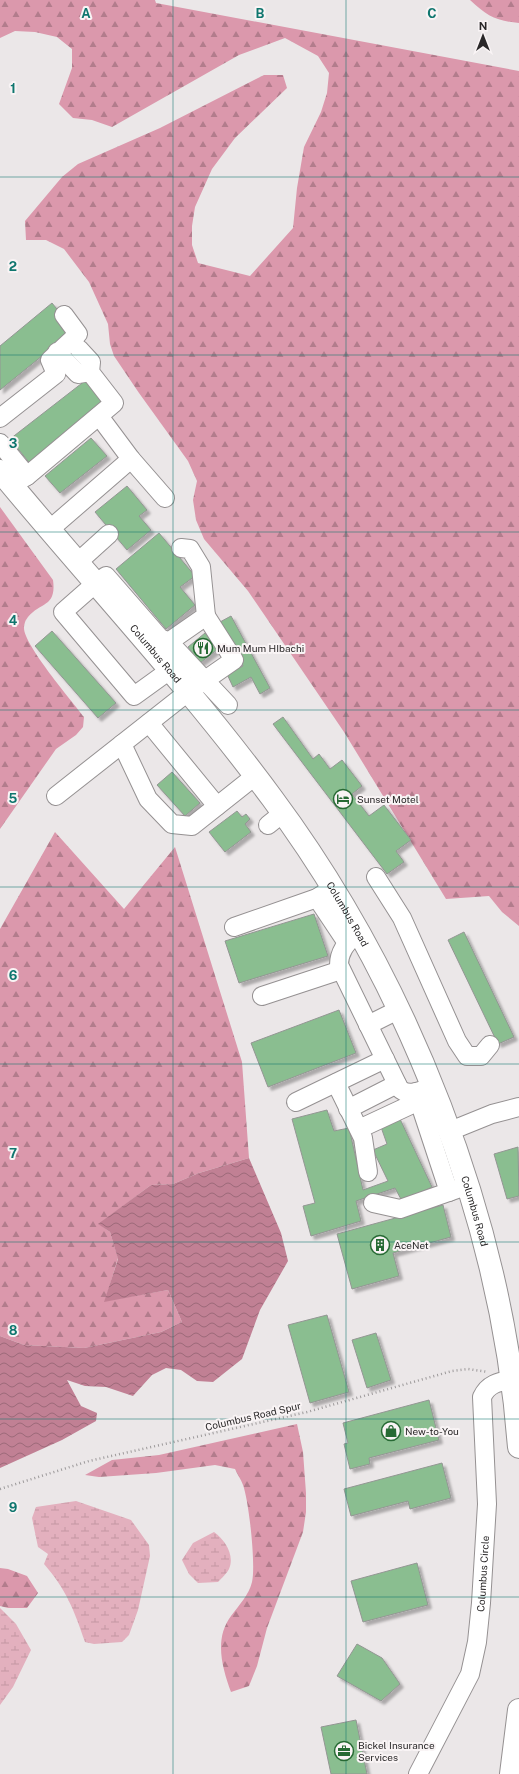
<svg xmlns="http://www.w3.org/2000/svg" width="519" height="1774" viewBox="0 0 519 1774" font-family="'Public Sans',sans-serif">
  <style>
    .forest { fill: url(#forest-firs) }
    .wetland { fill: url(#wetland-marsh) }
    .water { fill: url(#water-waves) }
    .building { fill: #8abe90; stroke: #939693; filter: url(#shadow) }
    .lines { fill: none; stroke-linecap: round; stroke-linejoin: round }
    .minor-casing { stroke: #959192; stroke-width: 20 }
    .major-casing { stroke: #959192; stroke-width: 24 }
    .path { stroke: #9c999a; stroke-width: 2.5; stroke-dasharray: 1 3; stroke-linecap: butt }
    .minor { stroke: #fff; stroke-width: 18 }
    .major { stroke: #fff; stroke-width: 22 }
    .grid { fill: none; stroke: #0f766e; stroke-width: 1; stroke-opacity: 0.55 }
    .labels { text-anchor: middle; stroke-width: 4; stroke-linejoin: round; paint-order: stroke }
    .poi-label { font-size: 10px; fill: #2a2829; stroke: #f9f4f5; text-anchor: start }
    .street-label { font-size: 10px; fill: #2a2829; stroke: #f9f4f5 }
    .grid-label { font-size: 13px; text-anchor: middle; font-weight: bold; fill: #0f766e; stroke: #f9f4f5; stroke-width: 4; stroke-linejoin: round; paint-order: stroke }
  </style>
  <defs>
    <pattern id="forest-firs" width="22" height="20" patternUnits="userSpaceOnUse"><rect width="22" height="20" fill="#db98ac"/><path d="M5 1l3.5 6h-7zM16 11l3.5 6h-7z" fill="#b27c8c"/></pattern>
    <pattern id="wetland-marsh" width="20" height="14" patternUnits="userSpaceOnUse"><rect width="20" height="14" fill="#e3b0be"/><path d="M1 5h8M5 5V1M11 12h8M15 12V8" fill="none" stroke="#c397a3"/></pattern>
    <pattern id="water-waves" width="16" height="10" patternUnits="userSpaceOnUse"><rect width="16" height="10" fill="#c18094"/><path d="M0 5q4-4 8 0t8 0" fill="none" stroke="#9d6979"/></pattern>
    <filter id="shadow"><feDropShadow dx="3.5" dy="3.5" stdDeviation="1" flood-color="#0004"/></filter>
  </defs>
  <rect width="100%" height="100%" fill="#ebe7e8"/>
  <path class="forest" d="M0,0H155L156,3L519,71V926L502,912L489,896L446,899L344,732L248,591L204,539L196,520L193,500L197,481L188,461L139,393L114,356L110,344L108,324L89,282L64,249L46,240H26L25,221L62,177L78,164L160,128L264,75H283L287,88L235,138L212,169L195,207L192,226V245L198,263L250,276L293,228L297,188L304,147L321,112L327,93L329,73L318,56L285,38L239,55L112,127L92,120L73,118L59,104L72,68V49L57,37L35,32L15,31L0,38Z
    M470,0H519V23C496,21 487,16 470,0Z
    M0,507L53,580C57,609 38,601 26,620C25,621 24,626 24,628C24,645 72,701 84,717L83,727L76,735L56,749L0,829Z
    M55,832L124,909L175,847L242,1062L249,1158L199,1173L173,1184L151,1185L99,1224L110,1232L118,1258L105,1301L168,1290L182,1322L161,1332L84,1348L24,1345L0,1336V929Z
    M297,1424L303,1452L306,1493V1512L303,1532L267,1628L257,1666L249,1686L231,1692C222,1667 214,1639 231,1616C239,1605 249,1595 252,1582C256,1566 249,1501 243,1485C241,1479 237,1474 235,1469L215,1465L156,1473L99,1477L85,1475L112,1460L159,1455Z
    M0,1568L8,1569L27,1576L38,1593L27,1608H8L0,1606Z"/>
  <path class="wetland" d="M76,1501L131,1520L149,1545L150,1556L138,1610L129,1635L122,1642L94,1644L85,1642C74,1610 66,1589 44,1564L48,1554L38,1547L32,1518L36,1507Z
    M214,1532C225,1540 235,1555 229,1569C227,1573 222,1578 218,1582L198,1583L189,1574L182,1560L193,1543Z
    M0,1608L16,1624L31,1650L13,1687L0,1705Z"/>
  <path class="water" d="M249,1158L281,1233L288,1261L260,1310L242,1359L213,1382L197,1381L181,1370L166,1368L152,1375L133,1396L106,1387L85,1386L67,1380L81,1406L97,1413L96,1421L62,1440L0,1468V1336L24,1345L84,1348L161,1332L182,1322L168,1290L104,1302L118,1259L110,1232L98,1224L151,1185L173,1184L199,1173Z"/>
  <path class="building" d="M52,303L74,330L0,390V346Z
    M86,380L107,405L32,466L10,439Z
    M91,438L107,456L60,493L45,476Z
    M127,486L147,510L139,516L151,530L127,550L95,512Z
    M159,533L195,576L180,587L195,605L166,629L116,569Z
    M231,616L270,688L260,694L251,677L233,687L227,674L243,666L220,622Z
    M52,631L116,703L98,718L35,646Z
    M205,633L218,649L200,663L188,647Z
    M283,717L313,759L319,754L330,769L342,760L362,786L352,794L369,816L384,805L411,840L396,851L404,862L387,874L273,724Z
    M172,772L200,803L185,816L157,785Z
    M237,811L242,817L246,814L250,819L245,824L251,832L225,852L209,832Z
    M314,914L328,956L239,983L225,941Z
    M464,932L514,1037L498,1044L448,940Z
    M339,1010L356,1053L268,1087L251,1043Z
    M327,1110L334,1131L349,1128L363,1190L388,1181L373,1150L387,1144L381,1127L400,1119L432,1187L402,1201L395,1188L356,1201L361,1221L311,1236L303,1206L315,1203L292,1119Z
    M518,1147L519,1196L507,1199L494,1154Z
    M443,1205L451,1237L393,1253L399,1276L352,1289L337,1234Z
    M327,1315L349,1392L310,1403L288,1325Z
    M376,1333L391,1380L367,1388L352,1340Z
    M429,1400L439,1440L369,1458L370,1464L350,1469L344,1444L348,1443L343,1423Z
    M442,1463L451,1498L410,1509L408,1501L351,1516L344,1489Z
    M417,1563L428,1605L363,1622L351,1581Z
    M357,1644L382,1658L400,1684L381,1701L337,1676Z
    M356,1720L367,1774H331L321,1727Z"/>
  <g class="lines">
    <g class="minor-casing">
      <g id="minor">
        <path d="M57,352L78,374L90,372"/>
        <path d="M99,416L131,459L165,498"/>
        <path d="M0,418L56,374L50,360L78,334L64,315"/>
        <path d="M0,443L27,476"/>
        <path d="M12,485L27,476L114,403L90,372L91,362L79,349"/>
        <path d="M49,530L131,459"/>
        <path d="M78,562L109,534"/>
        <path d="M160,648L206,616L201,567L190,549L181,548"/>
        <path d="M170,670L134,696L63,612L96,583L106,576L160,638L169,642L228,705"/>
        <path d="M149,723L217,806"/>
        <path d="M122,744L148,799L172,824L192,826L255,776"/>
        <path d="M56,796L188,692L234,660L206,616"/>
        <path d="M268,825L283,813"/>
        <path d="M376,877L402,918L457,1041L467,1056H481L490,1045"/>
        <path d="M317,898L347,943"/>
        <path d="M234,927L317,898L333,888"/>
        <path d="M358,931C348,942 339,950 339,965L399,1088C408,1098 422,1090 432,1087"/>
        <path d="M262,996L341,970"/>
        <path d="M368,1025L398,1010"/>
        <path d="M336,1083L363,1138L368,1172"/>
        <path d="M416,1092L449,1192"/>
        <path d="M296,1102L385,1059"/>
        <path d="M348,1109L397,1084"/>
        <path d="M359,1129L419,1101"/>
        <path d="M450,1131L492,1114L519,1107"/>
        <path d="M373,1203L400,1209L460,1188"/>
        <path id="s1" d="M418,1774L470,1674L477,1642L481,1603L487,1504L482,1397C488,1384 498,1382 511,1380"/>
      </g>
    </g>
    <g class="major-casing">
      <g id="major">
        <path id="s2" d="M0,471C90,580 188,684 272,798C408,981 502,1220 519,1447"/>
        <path d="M511,1774L519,1710"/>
      </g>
    </g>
    <path class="path" d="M0,1489L89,1461L307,1412L452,1371L468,1369L488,1372"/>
    <use href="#minor" class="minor"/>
    <use href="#major" class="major"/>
  </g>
  <path class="grid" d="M173,0V1774M346,0V1774M0,177H519M0,355H519M0,532H519M0,710H519M0,887H519M0,1064H519M0,1242H519M0,1419H519M0,1597H519"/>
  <defs>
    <g id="restaurant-ring" transform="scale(1)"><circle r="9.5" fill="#f9f4f5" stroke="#276a34" stroke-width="1.5"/><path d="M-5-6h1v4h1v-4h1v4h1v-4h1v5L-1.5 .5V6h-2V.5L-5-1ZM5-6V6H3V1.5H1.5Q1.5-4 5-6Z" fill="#276a34"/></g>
    <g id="hotel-ring" transform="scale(1)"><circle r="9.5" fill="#f9f4f5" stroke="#276a34" stroke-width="1.5"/><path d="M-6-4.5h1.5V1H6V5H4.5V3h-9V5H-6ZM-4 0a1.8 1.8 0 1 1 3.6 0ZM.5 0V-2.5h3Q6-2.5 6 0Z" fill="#276a34"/></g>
    <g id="building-ring" transform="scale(1)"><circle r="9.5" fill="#f9f4f5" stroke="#276a34" stroke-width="1.5"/><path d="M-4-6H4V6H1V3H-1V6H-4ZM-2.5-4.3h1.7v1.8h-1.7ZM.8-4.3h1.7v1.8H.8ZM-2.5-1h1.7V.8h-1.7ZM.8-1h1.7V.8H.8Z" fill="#276a34"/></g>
    <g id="shop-ring" transform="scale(1)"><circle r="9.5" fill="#f9f4f5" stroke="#276a34" stroke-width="1.5"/><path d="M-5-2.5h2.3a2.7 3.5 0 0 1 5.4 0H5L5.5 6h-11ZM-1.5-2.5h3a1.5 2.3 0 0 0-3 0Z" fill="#276a34"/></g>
    <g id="office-ring" transform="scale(1)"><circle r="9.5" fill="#f9f4f5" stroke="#276a34" stroke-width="1.5"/><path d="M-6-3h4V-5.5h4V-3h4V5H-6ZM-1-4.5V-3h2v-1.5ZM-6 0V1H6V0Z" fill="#276a34"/></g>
  </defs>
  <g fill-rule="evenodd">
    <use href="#restaurant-ring" x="203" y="648"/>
    <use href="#hotel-ring" x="343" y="799"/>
    <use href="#building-ring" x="380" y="1245"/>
    <use href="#shop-ring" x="391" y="1431"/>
    <use href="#office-ring" x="344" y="1751"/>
  </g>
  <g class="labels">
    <g class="poi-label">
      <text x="217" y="652">Mum Mum HIbachi</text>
      <text x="357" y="803">Sunset Motel</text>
      <text x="394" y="1249">AceNet</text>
      <text x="405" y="1435">New-to-You</text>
      <text x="358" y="1749">Bickel Insurance<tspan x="358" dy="12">Services</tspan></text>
    </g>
    <g class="street-label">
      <text dy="4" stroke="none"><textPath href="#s2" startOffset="240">Columbus Road</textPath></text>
      <text dy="4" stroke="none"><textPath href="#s2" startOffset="564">Columbus Road</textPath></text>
      <text dy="4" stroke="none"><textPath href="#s2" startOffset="888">Columbus Road</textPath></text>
      <text transform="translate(253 1416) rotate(-13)" y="4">Columbus Road Spur</text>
      <text dy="4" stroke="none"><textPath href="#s1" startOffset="214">Columbus Circle</textPath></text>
    </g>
  </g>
  <g class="grid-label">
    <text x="86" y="18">A</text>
    <text x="260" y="18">B</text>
    <text x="432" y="18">C</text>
    <text x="13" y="93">1</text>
    <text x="13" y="271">2</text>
    <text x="13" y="448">3</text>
    <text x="13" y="625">4</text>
    <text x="13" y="803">5</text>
    <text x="13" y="980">6</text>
    <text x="13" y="1158">7</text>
    <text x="13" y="1335">8</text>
    <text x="13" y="1512">9</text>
  </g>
  <g transform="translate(483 36)" stroke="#f9f4f5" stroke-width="3" paint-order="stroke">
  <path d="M0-3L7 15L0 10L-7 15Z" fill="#2a2829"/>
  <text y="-6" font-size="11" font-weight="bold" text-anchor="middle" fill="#2a2829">N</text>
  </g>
</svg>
